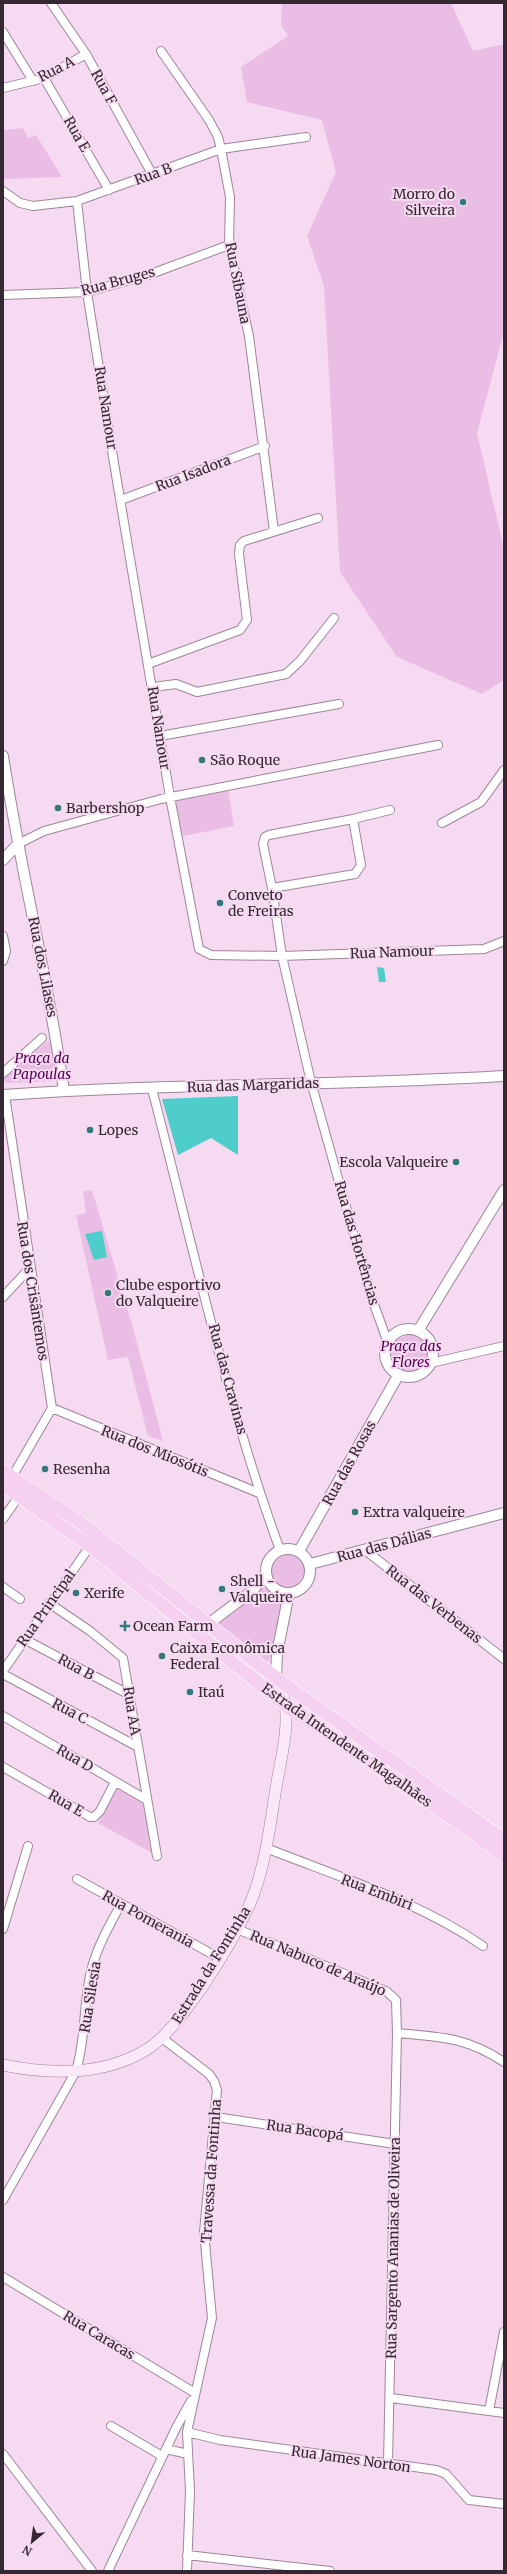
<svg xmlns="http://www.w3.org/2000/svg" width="507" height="2574" viewBox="0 0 507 2574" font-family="Merriweather,serif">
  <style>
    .green { fill: #eabee4 }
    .water { fill: #4ecdcb }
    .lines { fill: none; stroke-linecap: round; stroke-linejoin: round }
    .minor-casing { stroke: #9e859b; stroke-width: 10 }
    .tertiary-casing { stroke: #9e859b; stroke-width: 12 }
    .secondary-casing { stroke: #9e859b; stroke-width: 12 }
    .primary-casing { stroke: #fff; stroke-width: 14 }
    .minor { stroke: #fff; stroke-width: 8 }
    .tertiary { stroke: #fff; stroke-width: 10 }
    .secondary { stroke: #fae8f8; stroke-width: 11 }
    .primary { stroke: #f6d0f1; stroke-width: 13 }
    .poi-dot { fill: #307978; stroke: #f5daf1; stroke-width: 1.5 }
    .labels { text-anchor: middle; stroke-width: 4; stroke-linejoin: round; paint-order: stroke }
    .street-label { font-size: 14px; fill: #342932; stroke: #f5daf1 }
    .poi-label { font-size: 14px; fill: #342932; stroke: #f5daf1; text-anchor: start }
    .park-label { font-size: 14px; font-style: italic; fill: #53004f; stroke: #f5daf1 }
  </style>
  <rect width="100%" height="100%" fill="#f5daf1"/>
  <path class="green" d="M282,3H451L473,51L504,44V332L477,433L504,549V680L482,694L397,657L340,572L324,286L307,236L336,172L322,120L247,102L241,67L288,36L281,25Z
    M23,128L28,138L36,135L62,177L3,179V130Z
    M228,789L234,826L178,837L173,792L182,790L179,798Z
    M48,1041L53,1042C55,1054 63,1073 51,1081L6,1083L3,1079Z
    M92,1190L131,1321L163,1441L148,1436L128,1357L108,1360L76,1215L86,1213L83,1192Z
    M418,1333C445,1355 423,1381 401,1373C397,1372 394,1368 391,1365L392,1342L409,1334Z
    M286,1554L301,1559L306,1570L298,1585L288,1592L268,1663L215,1626L260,1589L274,1562Z
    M118,1787L145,1802L154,1854L98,1823Z"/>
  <path class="water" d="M377,967L384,968L386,982H379Z
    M238,1096V1155L211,1138L178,1155L162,1099Z
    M102,1231L107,1257L94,1260L85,1234Z"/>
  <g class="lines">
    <g class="minor-casing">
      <path id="minor" d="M51,3L86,54L152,174
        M3,32L33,81
        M161,51L209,120L218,137L221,149L230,197L229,245L249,336L274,531
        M44,78L109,190
        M3,88L44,78L86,54
        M3,191L20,203L33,206L77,201L221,149L306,137
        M77,201L87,292L114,463L170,797L199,949L211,955L282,956L484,949L504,941
        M3,295L87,292L148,275L229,245
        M121,500L265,446
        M148,664L240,630L247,620L239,554L240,545L244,541L318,518
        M153,687L176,684L197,692L286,674L300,661L334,618
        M160,736L339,704
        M442,823L481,802L504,770
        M18,844L44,831L161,799L438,745
        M272,888L355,874L361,865L353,819
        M3,936L6,951L3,961
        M3,1073L42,1038
        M152,1089C192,1242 226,1402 280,1550
        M5,1095L52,1408L12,1477
        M3,1297L29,1269
        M388,1343L371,1296L311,1082L282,956L272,888L263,844L265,837L269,835L353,819L390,810
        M431,1363L504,1346
        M52,1408L259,1493
        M3,1519L19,1496
        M365,1550L504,1659
        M3,1587L20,1599
        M49,1603L90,1631L123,1658L157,1856
        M24,1639L128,1694
        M3,1671L90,1546
        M3,1674L138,1747
        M3,1716L147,1800
        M3,1767L90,1817H94L100,1811L115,1782
        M266,1848C339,1877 418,1901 483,1946
        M77,1879L219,1958
        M3,1929L28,1846
        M237,1929L386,1991L396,2000L397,2033L388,2463
        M397,2033C441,2037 466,2037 504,2062
        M162,2038L209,2074L214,2081L217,2090L204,2232L212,2318L187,2432L190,2491L187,2571
        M216,2117L395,2144
        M3,2200L76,2071C86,2039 83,2004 91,1971C97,1947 109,1926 121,1904
        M3,2277L195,2393
        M391,2398L504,2413
        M489,2411L504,2332
        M111,2426L162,2456
        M187,2432L220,2440L436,2470L446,2474L469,2500L504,2504
        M166,2449L188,2454
        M3,2454L92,2571
        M187,2555L330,2571
        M108,2571L177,2426L191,2401"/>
    </g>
    <g class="tertiary-casing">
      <path id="tertiary" d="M3,756C20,868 48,978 64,1091
        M3,860L18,844
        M3,1095C170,1083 337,1086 504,1076
        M385 1353a24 24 0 1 1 48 0a24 24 0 1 1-48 0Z
        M418,1331L504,1190
        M266 1571a22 22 0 1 1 44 0a22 22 0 1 1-44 0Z
        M299,1551L399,1374
        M310,1564L504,1513
        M206,1641L208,1626L211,1622L252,1591L266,1574
        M276,1678L277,1653L289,1593"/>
    </g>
    <g class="secondary-casing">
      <path id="secondary" d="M3,2065C52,2075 103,2076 146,2050C181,2029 232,1943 249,1906C266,1867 270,1823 277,1782C281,1758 289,1729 285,1704C284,1695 279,1687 276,1678"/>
    </g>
    <g class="primary-casing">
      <path id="primary" d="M3,1471L80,1522L276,1678L504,1840
        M3,1485L90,1546L285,1705L468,1829L504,1856"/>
    </g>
    <use href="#minor" class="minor"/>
    <use href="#tertiary" class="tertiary"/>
    <use href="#secondary" class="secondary"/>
    <use href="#primary" class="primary"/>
  </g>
  <g class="poi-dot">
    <circle cx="463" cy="202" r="4"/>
    <circle cx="202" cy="760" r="4"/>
    <circle cx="58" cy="808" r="4"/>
    <circle cx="220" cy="903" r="4"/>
    <circle cx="90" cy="1130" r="4"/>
    <circle cx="456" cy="1162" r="4"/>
    <circle cx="108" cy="1293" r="4"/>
    <circle cx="45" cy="1469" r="4"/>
    <circle cx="355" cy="1512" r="4"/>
    <circle cx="222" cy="1589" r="4"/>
    <circle cx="76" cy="1593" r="4"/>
    <path d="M123 1620h4v4h4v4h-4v4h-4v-4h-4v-4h4z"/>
    <circle cx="162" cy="1656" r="4"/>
    <circle cx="190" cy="1692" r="4"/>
  </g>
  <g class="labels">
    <g class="street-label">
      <text transform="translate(56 69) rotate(-27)" y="5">Rua A</text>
      <text transform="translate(104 87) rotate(61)" y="5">Rua F</text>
      <text transform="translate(77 134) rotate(60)" y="5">Rua E</text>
      <text transform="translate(153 174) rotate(-20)" y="5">Rua B</text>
      <text transform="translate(118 281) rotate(-15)" y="5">Rua Bruges</text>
      <text transform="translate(238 283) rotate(79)" y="5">Rua Sibauna</text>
      <text transform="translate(106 408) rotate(81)" y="5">Rua Namour</text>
      <text transform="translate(193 473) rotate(-21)" y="5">Rua Isadora</text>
      <text transform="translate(159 728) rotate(81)" y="5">Rua Namour</text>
      <text transform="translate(392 952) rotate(-2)" y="5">Rua Namour</text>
      <text transform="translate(43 967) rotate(79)" y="5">Rua dos Lilases</text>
      <text transform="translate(253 1085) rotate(-2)" y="5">Rua das Margaridas</text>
      <text transform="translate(357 1243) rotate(74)" y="5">Rua das Hortências</text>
      <text transform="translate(33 1291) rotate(81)" y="5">Rua dos Crisântemos</text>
      <text transform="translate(228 1379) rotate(75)" y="5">Rua das Cravinas</text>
      <text transform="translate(155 1451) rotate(22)" y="5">Rua dos Miosótis</text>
      <text transform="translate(349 1463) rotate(-61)" y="5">Rua das Rosas</text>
      <text transform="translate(384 1545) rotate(-15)" y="5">Rua das Dálias</text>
      <text transform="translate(434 1604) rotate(38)" y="5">Rua das Verbenas</text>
      <text transform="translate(46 1608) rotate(-55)" y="5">Rua Principal</text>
      <text transform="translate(76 1667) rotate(28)" y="5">Rua B</text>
      <text transform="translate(70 1711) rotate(28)" y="5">Rua C</text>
      <text transform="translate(132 1711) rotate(81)" y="5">Rua AA</text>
      <text transform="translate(347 1745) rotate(35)" y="5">Estrada Intendente Magalhães</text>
      <text transform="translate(75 1758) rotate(30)" y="5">Rua D</text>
      <text transform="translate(66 1803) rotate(30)" y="5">Rua E</text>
      <text transform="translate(377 1892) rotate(21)" y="5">Rua Embiri</text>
      <text transform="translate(148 1919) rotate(29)" y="5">Rua Pomerania</text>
      <text transform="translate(318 1963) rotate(23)" y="5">Rua Nabuco de Araújo</text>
      <text transform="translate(211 1965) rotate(-58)" y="5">Estrada da Fontinha</text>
      <text transform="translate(90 1997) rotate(-81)" y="5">Rua Silesia</text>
      <text transform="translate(305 2130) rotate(8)" y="5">Rua Bacopá</text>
      <text transform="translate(211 2171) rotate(-86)" y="5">Travessa da Fontinha</text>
      <text transform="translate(393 2248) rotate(-89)" y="5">Rua Sargento Ananias de Oliveira</text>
      <text transform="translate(99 2335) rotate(31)" y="5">Rua Caracas</text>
      <text transform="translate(351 2459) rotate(8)" y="5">Rua James Norton</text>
    </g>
    <g class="poi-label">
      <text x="455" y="199" text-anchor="end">Morro do<tspan x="455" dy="16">Silveira</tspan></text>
      <text x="210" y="765">São Roque</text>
      <text x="66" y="813">Barbershop</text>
      <text x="228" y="900">Conveto<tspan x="228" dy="16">de Freiras</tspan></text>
      <text x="98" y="1135">Lopes</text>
      <text x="448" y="1167" text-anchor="end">Escola Valqueire</text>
      <text x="116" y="1290">Clube esportivo<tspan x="116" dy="16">do Valqueire</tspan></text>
      <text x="53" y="1474">Resenha</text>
      <text x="363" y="1517">Extra valqueire</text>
      <text x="230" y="1586">Shell -<tspan x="230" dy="16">Valqueire</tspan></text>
      <text x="84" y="1598">Xerife</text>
      <text x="133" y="1631">Ocean Farm</text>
      <text x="170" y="1653">Caixa Econômica<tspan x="170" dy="16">Federal</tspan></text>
      <text x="198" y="1697">Itaú</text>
    </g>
    <g class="park-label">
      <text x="42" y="1063">Praça da<tspan x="42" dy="16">Papoulas</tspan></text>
      <text x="411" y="1351">Praça das<tspan x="411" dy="16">Flores</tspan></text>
    </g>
  </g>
  <rect width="507" height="2574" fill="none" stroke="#342932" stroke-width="8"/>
  <g transform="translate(32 2542) rotate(209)" stroke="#f5daf1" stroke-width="3" paint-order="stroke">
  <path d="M0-3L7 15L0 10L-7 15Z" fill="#342932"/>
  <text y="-6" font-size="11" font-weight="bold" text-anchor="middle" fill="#342932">N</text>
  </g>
</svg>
